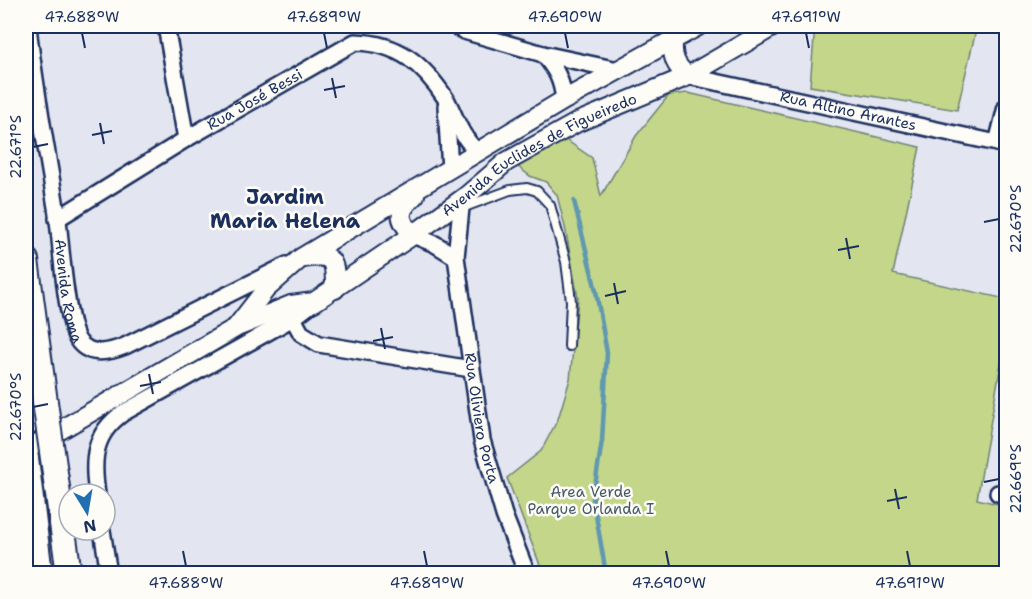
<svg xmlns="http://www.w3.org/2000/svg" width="1032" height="599" viewBox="0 0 1032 599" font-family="'Shantell Sans',sans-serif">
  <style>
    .green { fill: #c3d68a; stroke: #6f8274; stroke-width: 1.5 }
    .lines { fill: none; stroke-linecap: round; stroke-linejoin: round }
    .stream { stroke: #5f98b0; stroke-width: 4.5 }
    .service-casing { stroke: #1b2f5e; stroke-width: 12 }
    .minor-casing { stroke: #1b2f5e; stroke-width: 20 }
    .tertiary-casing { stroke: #1b2f5e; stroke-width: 22 }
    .primary-casing { stroke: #1b2f5e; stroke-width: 28 }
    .service { stroke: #fdfcf7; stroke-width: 8 }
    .minor { stroke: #fdfcf7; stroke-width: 15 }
    .tertiary { stroke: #fdfcf7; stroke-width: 18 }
    .primary { stroke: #fdfcf7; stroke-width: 24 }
    .primary-bridge-casing { stroke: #1b2f5e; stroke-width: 28; stroke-linecap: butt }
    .primary-bridge { stroke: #fdfcf7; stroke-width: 24 }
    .ticks { fill: none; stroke: #1b2f5e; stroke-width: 2 }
    .labels { text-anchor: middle; stroke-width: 5; stroke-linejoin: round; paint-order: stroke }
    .street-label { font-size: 15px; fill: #1b2f5e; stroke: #fdfcf7 }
    .park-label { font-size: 15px; fill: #455969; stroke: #fdfcf7 }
    .district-label { font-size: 21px; font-weight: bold; fill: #1b2f5e; stroke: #fdfcf7 }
    .neatline { fill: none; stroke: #1b2f5e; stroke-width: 2 }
    .ticks-label { font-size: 15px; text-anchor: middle; fill: #1b2f5e }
  </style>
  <rect width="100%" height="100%" fill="#e3e6f1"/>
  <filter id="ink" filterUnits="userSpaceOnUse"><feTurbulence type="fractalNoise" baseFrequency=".0167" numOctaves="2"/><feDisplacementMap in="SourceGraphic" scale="12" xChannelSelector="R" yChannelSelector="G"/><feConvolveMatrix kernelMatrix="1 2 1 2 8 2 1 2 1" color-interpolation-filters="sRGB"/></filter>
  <g filter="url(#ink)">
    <path class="green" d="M815,26H977L957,110L810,86Z
      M688,93L920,147L893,274L1006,299V335L977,499L1006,506V573H543L507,478L541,451L558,419L570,379L578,298L565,227L557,195L546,182L530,176L517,166L540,142L566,140L592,158L601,196L636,136L669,95Z"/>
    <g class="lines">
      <path class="stream" d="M574,201L596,291L607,353L602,441L593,498L606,574"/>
      <g class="service-casing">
        <path id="service" d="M462,208L510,190L527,188L537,191L550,205L566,262L571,301L569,346"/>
      </g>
      <g class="minor-casing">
        <g id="minor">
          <path id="s1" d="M28,26C35,91 48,155 58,220C61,246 66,324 79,342C91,357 110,352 125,346L287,265"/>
          <path d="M166,26L186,139"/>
          <path d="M455,26L464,31L543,54L618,70"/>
          <path d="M543,54C556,69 562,80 564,100"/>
          <path id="s2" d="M688,76L1006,145"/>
          <path d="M446,106L450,169"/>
          <path d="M997,143L1006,107"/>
          <path id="s3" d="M465,197L461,208L456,257L482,440L504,515L527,574"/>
          <path id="s4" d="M57,219L186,139L355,42C399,43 423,64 446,99C453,111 457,126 465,137C468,142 473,147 477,152"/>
          <path d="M413,235L435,244L456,257"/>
          <path d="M293,318L301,333L319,344L471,369"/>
          <path d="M998,493L1006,494"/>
          <path d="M97,494C92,460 93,434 123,413L293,318L314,302"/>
          <path d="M102,530L109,574"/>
        </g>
      </g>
      <g class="tertiary-casing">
        <g id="tertiary">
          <path d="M673,41C672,57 675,66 688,76"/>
          <path d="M413,235C397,218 398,211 415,195"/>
          <path d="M304,258C335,253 335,261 335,289"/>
          <path d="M238,325L266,289L301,258L564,100L698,26"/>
          <path id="s5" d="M26,450L237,327L291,305L314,302L413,235L465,197L506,162L578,122L688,76L774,26"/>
        </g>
      </g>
      <g class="primary-casing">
        <path id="primary" d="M26,260L45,402
          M26,458L40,574
          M56,480L69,574"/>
      </g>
      <use href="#service" class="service"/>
      <use href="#minor" class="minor"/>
      <use href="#tertiary" class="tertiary"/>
      <use href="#primary" class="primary"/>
      <g class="primary-bridge-casing">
        <path id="primary-bridge" d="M45,402L56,480"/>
      </g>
      <use href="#primary-bridge" class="primary-bridge"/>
    </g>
  </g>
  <path class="ticks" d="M82,33L85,48M324,33L327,48M565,33L568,48M806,33L809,48M332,78L336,98M324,90L345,86M100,123L104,144M92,135L112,131M33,147L48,144M984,222L999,219M846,238L850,259M838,250L859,246M614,283L618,304M605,296L626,291M381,328L385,349M373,341L393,337M149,374L153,394M140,386L161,382M33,407L48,404M984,482L999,479M895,489L899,509M887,501L907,497M183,551L186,566M424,551L427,566M666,551L669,566M907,551L910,566"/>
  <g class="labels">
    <g class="street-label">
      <text dy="5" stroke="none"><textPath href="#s4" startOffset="231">Rua José Bessi</textPath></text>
      <text dy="5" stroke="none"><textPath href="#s2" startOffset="164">Rua Altino Arantes</textPath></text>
      <text dy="5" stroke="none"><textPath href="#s5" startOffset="596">Avenida Euclides de Figueiredo</textPath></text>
      <text dy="5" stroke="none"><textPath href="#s1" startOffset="268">Avenida Roma</textPath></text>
      <text dy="5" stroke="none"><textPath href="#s3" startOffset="224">Rua Oliviero Porta</textPath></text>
    </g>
    <g class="park-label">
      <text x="591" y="497">Area Verde<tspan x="591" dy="17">Parque Orlanda I</tspan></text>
    </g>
    <g class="district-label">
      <text x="285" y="204">Jardim<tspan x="285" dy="24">Maria Helena</tspan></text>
    </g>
  </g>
  <rect width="1032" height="599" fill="none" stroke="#fdfcf7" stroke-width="66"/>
  <g transform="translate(87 512) rotate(169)"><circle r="28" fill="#fdfcf7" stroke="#a3aaba" stroke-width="1.5"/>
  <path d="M0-4.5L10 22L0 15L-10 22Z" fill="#1f6fb2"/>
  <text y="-9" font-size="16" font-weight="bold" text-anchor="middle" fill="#1b2f5e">N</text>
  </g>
  <rect x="33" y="33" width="966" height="533" class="neatline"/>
  <g class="ticks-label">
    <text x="82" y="22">47.688°W</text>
    <text x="324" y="22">47.689°W</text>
    <text x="565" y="22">47.690°W</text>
    <text x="806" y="22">47.691°W</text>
    <text transform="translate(16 147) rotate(-90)" y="5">22.671°S</text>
    <text transform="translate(1016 219) rotate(-90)" y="5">22.670°S</text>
    <text transform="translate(16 407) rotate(-90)" y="5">22.670°S</text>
    <text transform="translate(1016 479) rotate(-90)" y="5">22.669°S</text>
    <text x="186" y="588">47.688°W</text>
    <text x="427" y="588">47.689°W</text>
    <text x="669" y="588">47.690°W</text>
    <text x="910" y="588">47.691°W</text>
  </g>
</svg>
